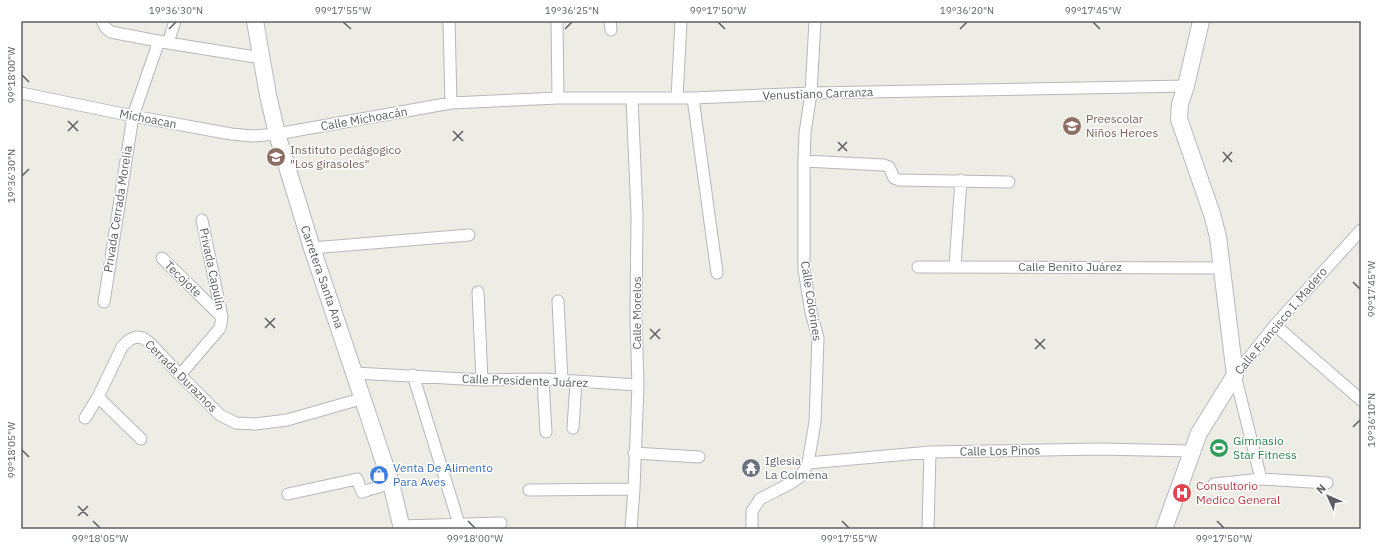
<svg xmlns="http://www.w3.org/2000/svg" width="1382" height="550" viewBox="0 0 1382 550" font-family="'IBM Plex Sans',sans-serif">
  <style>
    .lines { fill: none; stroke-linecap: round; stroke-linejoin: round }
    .street-casing { stroke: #b5b7bb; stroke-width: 13 }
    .secondary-casing { stroke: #b6b8be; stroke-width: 18 }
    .street { stroke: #fff; stroke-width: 11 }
    .secondary { stroke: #fff; stroke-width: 16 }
    .ticks { fill: none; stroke: #5d5f64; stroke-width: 1.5 }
    .labels { text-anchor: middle; stroke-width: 3; stroke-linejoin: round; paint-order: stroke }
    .street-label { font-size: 12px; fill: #5d5f64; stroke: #fff }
    .education-label { font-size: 12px; fill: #785e54; stroke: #fff; text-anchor: start }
    .leisure-label { font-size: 12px; fill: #27864d; stroke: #fff; text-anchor: start }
    .worship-label { font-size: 12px; fill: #5b616d; stroke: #fff; text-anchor: start }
    .shop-label { font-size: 12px; fill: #366cbe; stroke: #fff; text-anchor: start }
    .health-label { font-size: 12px; fill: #be3a42; stroke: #fff; text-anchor: start }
    .neatline { fill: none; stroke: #5d5f64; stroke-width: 1.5 }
    .ticks-label { font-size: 10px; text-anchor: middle; fill: #5d5f64 }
  </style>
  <rect width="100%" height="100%" fill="#eeede5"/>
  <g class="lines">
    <g class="street-casing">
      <path id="street" d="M102,21L106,28L111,32L168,43L261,58
        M449,21L451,103
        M557,21L558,98
        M610,21L611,30
        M168,43L175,21
        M21,93L133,116L231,134L253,136L277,134L451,103L558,98H693L811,93L1186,86
        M677,98L681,21
        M693,98L717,273
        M804,161L884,165L889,167L894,178L899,180L1009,182
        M312,248L469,235
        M162,258L222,317
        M955,266L961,180
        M918,267L1221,268
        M478,292L482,380
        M558,301L562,381
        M104,302L133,116L159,41
        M1275,325L1361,400
        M355,373L482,380L543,379L638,385
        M180,375L220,328L222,317L202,220
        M413,375L459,524
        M543,379L546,432
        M98,397L141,439
        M85,418L98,397L122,347L129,340L136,337L143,338L151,344L180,375L220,415L236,423L255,424L287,420L364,398
        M573,428L576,382
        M634,453L699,457
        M808,463L930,452L1100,449L1192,451
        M1261,479L1235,375L1275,325L1361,230
        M1214,484L1261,479L1327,483
        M529,490L634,489
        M288,494L357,479L362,492L391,483
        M402,526L501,523
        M631,529L634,489L638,385L636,318L637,215L632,98
        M752,529V511L760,499L791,483L801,476L808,463L815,422L818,338L811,312L804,270V161L805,133L811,93L815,21
        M928,529L930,452"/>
    </g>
    <g class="secondary-casing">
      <path id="secondary" d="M255,21L268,95L277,134L312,248L391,483L402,529
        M1164,529L1199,433L1235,375L1218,237L1212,214L1179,119L1180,104L1186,86L1201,21"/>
    </g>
    <use href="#street" class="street"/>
    <use href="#secondary" class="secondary"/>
  </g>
  <path class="ticks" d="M343,22L351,29M718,22L725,29M1093,22L1100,29M169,29L176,22M565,29L572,22M960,29L967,22M22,75L29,82M68,121L78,131M68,131L78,121M453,131L463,141M453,141L463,131M838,142L847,151M838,151L847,142M1223,152L1232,162M1223,162L1232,152M22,176L29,169M1353,282L1360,289M265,318L275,328M265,328L275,318M650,329L660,339M650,339L660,329M1035,339L1045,349M1035,349L1045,339M1353,427L1360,420M22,450L29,457M78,506L88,516M78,516L88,506M93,521L100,528M468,521L475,528M842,521L849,528M1217,521L1224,528"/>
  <defs>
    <g id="school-disc" transform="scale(1)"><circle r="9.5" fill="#8d6e63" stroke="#fff"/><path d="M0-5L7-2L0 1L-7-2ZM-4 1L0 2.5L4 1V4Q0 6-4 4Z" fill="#fff"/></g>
    <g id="stadium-disc" transform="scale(1)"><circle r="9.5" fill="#2e9e5b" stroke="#fff"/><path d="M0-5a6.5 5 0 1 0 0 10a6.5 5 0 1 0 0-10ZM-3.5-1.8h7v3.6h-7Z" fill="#fff"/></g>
    <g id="temple-disc" transform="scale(1)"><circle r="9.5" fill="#6b7280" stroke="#fff"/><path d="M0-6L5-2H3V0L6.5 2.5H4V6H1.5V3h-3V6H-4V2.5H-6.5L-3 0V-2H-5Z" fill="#fff"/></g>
    <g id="shop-disc" transform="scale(1)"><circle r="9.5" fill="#3f7fe0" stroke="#fff"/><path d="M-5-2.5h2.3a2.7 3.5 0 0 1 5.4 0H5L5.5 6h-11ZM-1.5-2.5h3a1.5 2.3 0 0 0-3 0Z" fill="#fff"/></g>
    <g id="hospital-disc" transform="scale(1)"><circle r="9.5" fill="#e0444e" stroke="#fff"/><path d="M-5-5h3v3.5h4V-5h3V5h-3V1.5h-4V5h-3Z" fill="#fff"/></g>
  </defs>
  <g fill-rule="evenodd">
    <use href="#school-disc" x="1072" y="126"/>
    <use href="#school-disc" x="276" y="157"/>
    <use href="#stadium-disc" x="1219" y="448"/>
    <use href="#temple-disc" x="751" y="468"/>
    <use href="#shop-disc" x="379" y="475"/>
    <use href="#hospital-disc" x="1182" y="493"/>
  </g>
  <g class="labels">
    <g class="street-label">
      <text transform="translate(818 94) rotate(-2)" y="4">Venustiano Carranza</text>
      <text transform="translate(148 119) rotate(11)" y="4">Michoacan</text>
      <text transform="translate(364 119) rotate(-10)" y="4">Calle Michoacán</text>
      <text transform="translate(118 209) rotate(-81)" y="4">Privada Cerrada Morelia</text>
      <text x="1070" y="271">Calle Benito Juárez</text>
      <text transform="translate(212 269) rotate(78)" y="4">Privada Capulín</text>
      <text transform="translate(322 277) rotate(71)" y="4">Carretera Santa Ana</text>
      <text transform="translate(183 279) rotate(44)" y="4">Tecojote</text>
      <text transform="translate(811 301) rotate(81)" y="4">Calle Colorines</text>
      <text transform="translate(637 313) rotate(-90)" y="4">Calle Morelos</text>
      <text transform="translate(1281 321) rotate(-50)" y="4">Calle Francisco I. Madero</text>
      <text transform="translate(181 376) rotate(45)" y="4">Cerrada Duraznos</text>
      <text transform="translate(525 381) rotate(2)" y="4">Calle Presidente Juárez</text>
      <text transform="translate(1000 451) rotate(-1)" y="4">Calle Los Pinos</text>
    </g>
    <g class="education-label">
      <text x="1086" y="123">Preescolar<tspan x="1086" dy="14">Niños Heroes</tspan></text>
      <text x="290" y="154">Instituto pedágogico<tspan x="290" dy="14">"Los girasoles"</tspan></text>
    </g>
    <g class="leisure-label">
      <text x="1233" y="445">Gimnasio<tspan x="1233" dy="14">Star Fitness</tspan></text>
    </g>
    <g class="worship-label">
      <text x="765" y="465">Iglesia<tspan x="765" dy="14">La Colmena</tspan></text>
    </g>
    <g class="shop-label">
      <text x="393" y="472">Venta De Alimento<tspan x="393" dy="14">Para Aves</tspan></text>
    </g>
    <g class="health-label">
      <text x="1196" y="490">Consultorio<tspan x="1196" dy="14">Medico General</tspan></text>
    </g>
  </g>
  <rect width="1382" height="550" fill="none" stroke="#ffffff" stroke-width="44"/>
  <g transform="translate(1328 496) rotate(315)" stroke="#ffffff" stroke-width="3" paint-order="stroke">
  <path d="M0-3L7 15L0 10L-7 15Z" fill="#5d5f64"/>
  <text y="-6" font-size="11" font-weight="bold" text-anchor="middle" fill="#5d5f64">N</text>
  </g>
  <rect x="22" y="22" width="1338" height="506" class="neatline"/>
  <g class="ticks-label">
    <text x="176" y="14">19°36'30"N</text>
    <text x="343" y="14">99°17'55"W</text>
    <text x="572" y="14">19°36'25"N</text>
    <text x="718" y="14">99°17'50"W</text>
    <text x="967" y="14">19°36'20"N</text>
    <text x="1093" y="14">99°17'45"W</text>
    <text transform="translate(11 75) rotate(-90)" y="4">99°18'00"W</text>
    <text transform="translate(11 176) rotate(-90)" y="4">19°36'30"N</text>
    <text transform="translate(1371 289) rotate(-90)" y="4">99°17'45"W</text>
    <text transform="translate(1371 420) rotate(-90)" y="4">19°36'10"N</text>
    <text transform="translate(11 450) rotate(-90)" y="4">99°18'05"W</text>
    <text x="100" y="542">99°18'05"W</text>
    <text x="475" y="542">99°18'00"W</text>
    <text x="849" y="542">99°17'55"W</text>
    <text x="1224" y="542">99°17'50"W</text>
  </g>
</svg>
